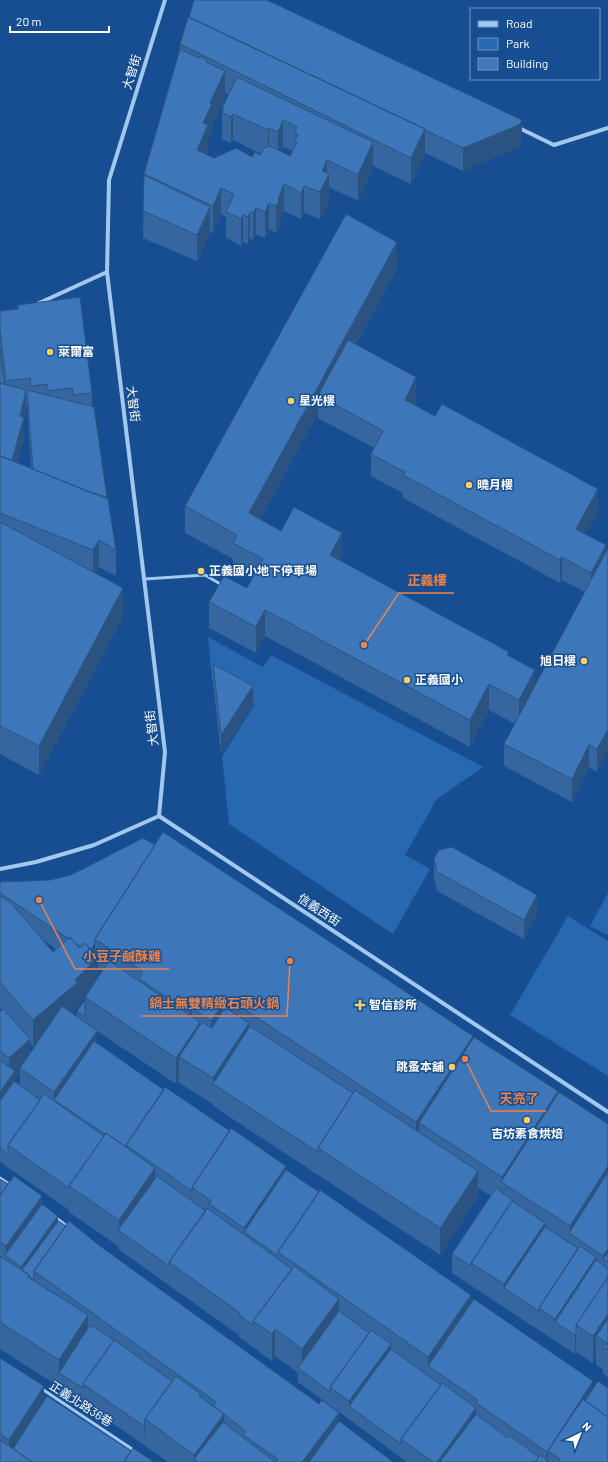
<svg xmlns="http://www.w3.org/2000/svg" width="608" height="1462" viewBox="0 0 608 1462" font-family="Barlow,'Noto Sans TC',sans-serif">
  <style>
    .green { fill: #2868b0 }
    .lines { fill: none; stroke-linecap: round; stroke-linejoin: round }
    .lane { stroke: #a3c8f0; stroke-width: 3 }
    .street { stroke: #a3c8f0; stroke-width: 4 }
    .wall { fill: #35669f; fill-rule: evenodd }
    .shaded-wall { fill: #2b5382 }
    .building { fill: #3e77b9; stroke: #2b5382 }
    .poi-dot { fill: #ffcf63; stroke: #164e91; stroke-width: 1.5 }
    .labels { text-anchor: middle; stroke-width: 3; stroke-linejoin: round; paint-order: stroke }
    .street-label { font-size: 12px; fill: #fff; stroke: #164e91 }
    .poi-label { font-size: 12px; font-weight: bold; fill: #fff; stroke: #164e91; text-anchor: start }
    .leader { fill: none; stroke: #ee8249; stroke-width: 1.5 }
    .callout-dot { fill: #ee8249; stroke: #164e91; stroke-width: 1.5 }
    .callout-label { font-size: 13px; text-anchor: middle; font-weight: bold; fill: #ee8249; stroke: #164e91; stroke-width: 3; stroke-linejoin: round; paint-order: stroke }
  </style>
  <rect width="100%" height="100%" fill="#164e91"/>
  <path class="green" d="M208,637L263,667L271,655L483,767L436,800L405,855L430,869L393,934L229,824L222,756L255,704L212,680Z
    M608,893V935L590,926Z
    M568,916L608,941V1076L510,1015Z"/>
  <g class="lines">
    <path class="lane" d="M145,579L205,575L222,585
      M0,1178L12,1186
      M55,1217L68,1227
      M42,1389L135,1451"/>
    <path class="street" d="M517,127L554,145L608,128
      M37,304L107,272
      M159,816L165,752L107,272L109,180L165,0
      M0,869L36,862L94,845L159,816L608,1112"/>
  </g>
  <path class="wall" d="M180,44L522,142L519,147L463,171L425,153V155L411,184L373,166V169L358,201L329,187V201L320,219L304,213L301,219L284,211L280,221V225L276,233L269,229L265,238L256,234L253,240L250,238L248,244L243,242L241,246L226,238V217L221,214L213,233L210,232V234L197,261L143,238L144,174L180,49ZM225,93L228,94L222,108V139L231,143L233,140L261,154L260,155L252,157L214,158L207,155L208,152V138L212,131V126L225,97ZM283,147L292,151L290,156L281,152Z
    M397,269L356,344L416,400L414,405L598,511L585,534L606,545L597,772L589,767L572,802L504,766V744L515,724L489,710L470,747L265,636L256,653L209,628V602L247,588L251,579L233,570V559L185,533V506ZM318,413V418L374,448L371,454V476L403,493V498L560,583L562,580L585,592L535,685L509,656L341,561L342,559L281,531L260,519Z
    M18,305L92,393V407L107,499L116,550V576L99,567L95,573L123,617L39,775L0,754V311L18,309ZM26,405H27L31,468L17,463L24,439V421L26,413Z
    M213,664L253,705L221,754L213,683Z
    M434,859L537,914L524,939L437,891L434,878Z
    M0,882L473,1039L558,1093L608,1124V1377L603,1374V1369L596,1365V1358L593,1363L576,1352L575,1354L452,1273V1254L491,1196L478,1188V1197L440,1255L213,1106V1104L179,1083V1079L176,1084L97,1031V1043L164,1090L286,1170L471,1303L593,1389L608,1462H407L298,1382V1373L275,1356L272,1361L239,1337V1335L118,1249V1246L69,1212V1210L0,1162V1012L2,1010L0,1008ZM43,940L56,949L53,952ZM98,968L102,971L98,978ZM86,996L85,997V1000L77,1011V1017L72,1013L78,1008V1004ZM30,1043L33,1047L35,1045L30,1053ZM20,1075V1085L15,1082V1079Z
    M0,1179L8,1184L42,1204L58,1221L66,1226L100,1246L393,1462H168L145,1446V1445H144L83,1403V1402L0,1349Z
    M0,1358L44,1401L131,1451L0,1462Z"/>
  <path class="shaded-wall" d="M225,71V97L212,126V131L208,138V152L197,176V150L203,123L210,103Z
    M233,114V140L231,143V117Z
    M283,120V147L278,159V132Z
    M522,120V142L519,147L463,171V148Z
    M269,128V154L268,157V130Z
    M425,129V155L411,184V158Z
    M373,142V169L358,201V175Z
    M327,160V177L329,174V201L320,219V192L322,171Z
    M284,184V211L280,221V225L276,233V206L278,199Z
    M304,186V213L301,219V193Z
    M221,188V214L213,233V206Z
    M269,203V229L265,238V212Z
    M210,207V234L197,261V235Z
    M256,208V234L253,240V213Z
    M250,212V238L248,244V217Z
    M243,215V242L241,246V219Z
    M397,242V269L325,400L318,395V413L249,539V513Z
    M416,377V400L405,422V400Z
    M26,390V413L24,421V439L12,484V462Z
    M598,489V511L576,552V529Z
    M342,533V559L330,581V555Z
    M99,540V567L93,576V550Z
    M606,545V568L591,595V573Z
    M562,557V580L560,583V560Z
    M123,588V617L39,775V746Z
    M265,610V636L256,653V627Z
    M535,670V697L519,726V700Z
    M489,684V710L470,747V720Z
    M253,686V705L221,754V735Z
    M608,730V752L597,772V749Z
    M589,745V767L572,802V779Z
    M537,895V914L524,939V920Z
    M95,943V960L98,957V983L78,1004V1008L33,1047V1020L75,980L89,952Z
    M227,998V1024L211,1047V1021Z
    M192,1008V1034L200,1022V1049L179,1057V1079L176,1084V1058L190,1037V1012Z
    M249,1023V1049L213,1084V1104V1078Z
    M97,1031V1057L54,1100V1092Z
    M473,1036V1062L419,1123V1145L416,1149V1122Z
    M30,1039V1066L20,1068V1075L15,1079V1093L0,1115V1092L9,1080V1058Z
    M558,1091V1118L502,1183V1177Z
    M286,1166V1192L244,1232V1228Z
    M608,1166V1193L570,1234V1226Z
    M155,1168V1195L119,1230V1220Z
    M478,1171V1197L440,1255V1228Z
    M42,1196V1223L6,1255V1246Z
    M58,1216V1235L21,1272V1267Z
    M545,1223V1246L504,1288V1284Z
    M608,1249V1262L603,1259V1256Z
    M596,1257V1279L555,1322V1319Z
    M471,1295V1321L428,1366V1357Z
    M339,1299V1325L302,1372V1349Z
    M608,1314V1341L596,1336V1358L593,1363V1336Z
    M88,1315V1342L59,1373V1387V1360Z
    M275,1329V1356L272,1361V1334Z
    M576,1333V1352L575,1354V1335Z
    M391,1344V1363L349,1406V1420V1401Z
    M593,1381V1400L548,1451V1462H547V1452Z
    M44,1386V1408L9,1457V1440Z
    M476,1408V1427L451,1462H437Z
    M339,1413V1435L319,1462H302Z
    M224,1414V1440L194,1460V1455Z
    M144,1426H145L144,1445Z"/>
  <path class="building" d="M194,0H267L522,120L519,125L463,148L425,130V129L189,17Z
    M188,17L425,129L411,158L180,44Z
    M180,49L199,58L200,56L207,60L206,62L225,71L210,103L212,104L203,123L208,125L197,150L214,158L236,148L252,157L255,152L260,155L264,148L270,146L290,156L297,142L295,140L298,134L295,132L297,127L283,120L278,132L269,128L268,130L233,114L231,117L222,112L224,109L222,108L237,77L373,142L358,175L327,160L322,171L329,174L320,192L304,186L301,193L284,184L278,199H280L276,206L269,203L265,212L256,208L253,213L250,212L248,217L243,215L241,219L226,212L234,194L221,188L213,206L144,174Z
    M144,175L210,207L197,235L143,211Z
    M346,214L397,242L249,513L281,531L294,507L342,533L330,555L509,652L507,655L535,670L519,700L489,684L470,720L265,610L256,627L209,602L224,576L247,588L263,559L233,543L237,535L185,506Z
    M80,297L92,393L73,395L72,388L47,391V384L31,386L30,378L6,381L0,330V311L18,309V305Z
    M348,340L416,377L405,400L435,416L442,404L598,489L576,529L606,545L591,573L562,557L560,560L403,475L405,472L371,454L383,431L318,395Z
    M0,349L4,384L0,383Z
    M0,383L26,390L20,416L24,417L12,460L0,456Z
    M27,390L94,407L107,497L89,492L33,469Z
    M0,456L108,499L116,550L99,540L93,550L0,513Z
    M0,522L123,588L39,746L0,726Z
    M608,548V730L597,749L589,745L572,779L504,744Z
    M213,664L253,686L221,735Z
    M163,832L473,1036L416,1122L227,998L211,1021L192,1008L190,1012L139,979L143,972L95,939Z
    M143,838L155,845L95,939V943L91,950L85,943L81,947L75,943L70,937L69,939L0,893V882L50,880L70,875L83,869Z
    M452,847L537,895L524,920L437,872L434,859L439,850Z
    M0,896L10,902L53,952L70,937L79,948L85,943L98,957L75,980L78,982L33,1020L0,982Z
    M109,961L200,1022L176,1058L85,997Z
    M85,1000V1016L77,1011Z
    M62,1006L97,1031L54,1092L20,1068Z
    M225,1007L249,1023L213,1078L179,1057L202,1022L212,1028Z
    M3,1009L30,1039L9,1058L0,1051V1012Z
    M250,1026L353,1093L318,1148V1152L213,1084Z
    M474,1037L558,1091L502,1177L419,1123Z
    M94,1041L164,1090L126,1145V1147L106,1133L105,1134L54,1100Z
    M0,1060L15,1071L0,1092Z
    M14,1081L40,1100L8,1145V1154L0,1148V1101Z
    M165,1087L230,1131L192,1187V1191L126,1145Z
    M355,1090L478,1171L440,1228L318,1148Z
    M559,1092L608,1124V1166L570,1226L501,1182Z
    M44,1094L104,1136L69,1186V1188L8,1145Z
    M231,1128L286,1166L244,1228L209,1204L211,1201L192,1187Z
    M106,1133L155,1168L119,1220L69,1186Z
    M286,1170L319,1192L278,1252L277,1255L244,1232Z
    M608,1172V1249L603,1256L569,1233Z
    M14,1176L42,1196L6,1246L0,1242V1195Z
    M157,1176L206,1211L169,1262V1266L118,1230Z
    M0,1179L8,1184L0,1195Z
    M496,1188L514,1201V1202L512,1201L471,1263V1266L452,1254Z
    M320,1190L471,1295L428,1357L278,1252Z
    M512,1201L545,1223L504,1284L471,1263Z
    M42,1204L58,1216L21,1267L5,1255Z
    M207,1208L292,1269L253,1321V1325L239,1315L240,1313L169,1262Z
    M58,1221L66,1226L34,1271V1280L29,1277V1275L22,1270Z
    M69,1221L100,1246L319,1404L322,1400L339,1413L302,1462H276L278,1459L243,1435L246,1431L213,1406L216,1402L34,1271Z
    M545,1227L578,1248L539,1308V1311L504,1288Z
    M580,1246L596,1257L555,1319L539,1308Z
    M608,1252V1262L603,1259Z
    M0,1256L29,1275L28,1277L88,1315L59,1360L0,1322Z
    M596,1260L608,1269V1277L576,1325V1333L575,1335L555,1322Z
    M294,1266L339,1299L302,1349L275,1329L272,1334L253,1321Z
    M608,1277V1314L593,1336L576,1325Z
    M474,1299L593,1381L547,1452L476,1403L478,1400L428,1366Z
    M339,1311L369,1333L330,1387V1392L298,1368Z
    M608,1319V1344L596,1336Z
    M90,1325L114,1340L83,1384V1388L59,1373Z
    M371,1330L391,1344L349,1401L330,1387Z
    M114,1340L172,1381L145,1419L144,1426L83,1384Z
    M605,1344L608,1346V1350L603,1347Z
    M391,1349L441,1385L401,1439V1444L349,1406Z
    M0,1358L44,1386L9,1440L0,1434Z
    M176,1376L201,1394L199,1396L224,1414L194,1455L145,1419Z
    M598,1381L608,1388V1417L585,1401Z
    M442,1383L476,1408L437,1462H433L401,1439Z
    M47,1396L131,1451L124,1462H32L13,1449Z
    M583,1399L608,1417V1462H558L560,1459L548,1451Z
    M476,1414L508,1438L510,1436L539,1457L535,1462H440Z
    M339,1421L393,1462H309Z
    M223,1422L275,1462H198L194,1459Z
    M0,1440L32,1462H0Z
    M133,1448L154,1462H124Z
    M540,1455L549,1462H535Z"/>
  <g class="poi-dot">
    <circle cx="50" cy="352" r="4"/>
    <circle cx="291" cy="401" r="4"/>
    <circle cx="469" cy="485" r="4"/>
    <circle cx="201" cy="571" r="4"/>
    <circle cx="584" cy="661" r="4"/>
    <circle cx="407" cy="680" r="4"/>
    <path d="M358 999h4v4h4v4h-4v4h-4v-4h-4v-4h4z"/>
    <circle cx="452" cy="1067" r="4"/>
    <circle cx="527" cy="1120" r="4"/>
  </g>
  <g class="labels">
    <g class="street-label">
      <text transform="translate(132 72) rotate(-73)" y="4">大智街</text>
      <text transform="translate(133 404) rotate(83)" y="4">大智街</text>
      <text transform="translate(152 728) rotate(-97)" y="4">大智街</text>
      <text transform="translate(319 910) rotate(33)" y="4">信義西街</text>
      <text transform="translate(81 1404) rotate(33)" y="4">正義北路36巷</text>
    </g>
    <g class="poi-label">
      <text x="58" y="356">萊爾富</text>
      <text x="299" y="405">星光樓</text>
      <text x="477" y="489">曉月樓</text>
      <text x="209" y="575">正義國小地下停車場</text>
      <text x="576" y="665" text-anchor="end">旭日樓</text>
      <text x="415" y="684">正義國小</text>
      <text x="369" y="1009">智信診所</text>
      <text x="444" y="1071" text-anchor="end">跳蚤本舖</text>
      <text x="527" y="1138" text-anchor="middle">吉坊素食烘焙</text>
    </g>
  </g>
  <path class="leader" d="M364 645L399 593H454M39 900L75 969H169M290 961L287 1016H141M465 1059L491 1111H546"/>
  <g class="callout-dot">
    <circle cx="364" cy="645" r="4"/>
    <circle cx="39" cy="900" r="4"/>
    <circle cx="290" cy="961" r="4"/>
    <circle cx="465" cy="1059" r="4"/>
  </g>
  <g class="callout-label">
    <text x="427" y="585">正義樓</text>
    <text x="122" y="961">小豆子鹹酥雞</text>
    <text x="214" y="1008">鍋士無雙精緻石頭火鍋</text>
    <text x="519" y="1103">天亮了</text>
  </g>
  <rect x="470" y="8" width="130" height="72" fill="#164e91" stroke="#7395bd"/>
  <rect x="478" y="21" width="20" height="6" fill="#a3c8f0" stroke="#7395bd"/>
  <text x="506" y="28" font-size="12" fill="#ffffff">Road</text>
  <rect x="478" y="38" width="20" height="12" fill="#2868b0" stroke="#7395bd"/>
  <text x="506" y="48" font-size="12" fill="#ffffff">Park</text>
  <rect x="478" y="58" width="20" height="12" fill="#3e77b9" stroke="#7395bd"/>
  <text x="506" y="68" font-size="12" fill="#ffffff">Building</text>
  <g transform="translate(580 1434) rotate(43)" stroke="#164e91" stroke-width="3" paint-order="stroke">
  <path d="M0-3L7 15L0 10L-7 15Z" fill="#ffffff"/>
  <text y="-6" font-size="11" font-weight="bold" text-anchor="middle" fill="#ffffff">N</text>
  </g>
  <path d="M10 26v6h99v-6" fill="none" stroke="#ffffff" stroke-width="2"/>
  <text x="16" y="26" font-size="12" fill="#ffffff" stroke="#164e91" stroke-width="3" paint-order="stroke">20 m</text>
</svg>
